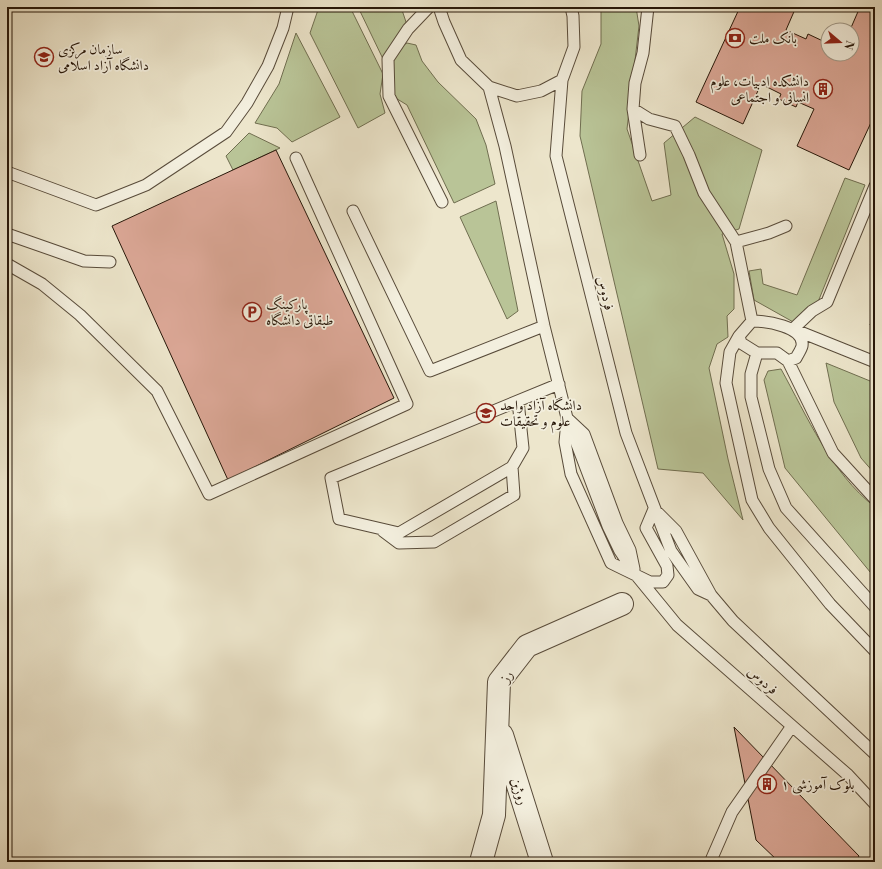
<svg xmlns="http://www.w3.org/2000/svg" width="882" height="869" viewBox="0 0 882 869" font-family="'Libre Bodoni',Amiri,serif">
  <style>
    .green { fill: #b9c497; stroke: #706e50 }
    .building { fill: #dba796; stroke: #271709 }
    .lines { fill: none; stroke-linecap: round; stroke-linejoin: round }
    .lane-casing { stroke: #584b3a; stroke-width: 13 }
    .street-casing { stroke: #584b3a; stroke-width: 24 }
    .lane { stroke: #f3efde; stroke-width: 11 }
    .street { stroke: #f3efde; stroke-width: 22 }
    .labels { text-anchor: middle; stroke-width: 3.5; stroke-linejoin: round; paint-order: stroke }
    .poi-label { font-size: 14px; fill: #271709; stroke: #f3efde; text-anchor: start }
    .street-label { font-size: 14px; fill: #271709; stroke: #f3efde }
  </style>
  <rect width="100%" height="100%" fill="#ede6cc"/>
  <filter id="stains"><feTurbulence type="fractalNoise" baseFrequency=".005" numOctaves="4"/><feColorMatrix values="0 0 0 0 .2 0 0 0 0 .09 0 0 0 0 .02 0 0 0 .5 -.17"/></filter>
  <radialGradient id="worn" r=".72"><stop offset=".6" stop-color="#630" stop-opacity="0"/><stop offset="1" stop-color="#630" stop-opacity=".3"/></radialGradient>
  <path class="green" d="M319,7H350L383,74L380,94L385,113L358,128L310,33Z
    M358,7H401L407,25L384,61Z
    M601,7H636L639,26L627,129L652,201L671,195L664,143L695,117L762,150L739,229L722,234L734,274V309L727,316L728,337L717,344L709,368L728,459L743,520L703,473L658,469L580,136L582,91L601,44Z
    M296,33L340,117L292,142L277,128L255,123L279,84Z
    M407,43L416,45L422,61L438,82L476,119L486,145L495,184L454,203L407,105L394,97C392,77 386,54 407,43Z
    M249,133L280,148L233,170L226,156Z
    M845,178L865,185L818,302L795,323L754,300L749,271L761,269L763,284L797,295Z
    M496,201L518,311L507,319L460,217Z
    M826,363L875,383V424L872,434L875,440V474L861,458L834,402Z
    M781,369C807,416 831,473 875,507V578L785,468L764,380L768,371Z"/>
  <path class="building" d="M740,7H796L786,30L806,39L808,34L825,42L823,47L828,49V54H852V30H850L860,7L875,8V114L849,170L797,146L814,109L798,102L796,107L779,99L781,94L761,84L743,124L696,102Z
    M276,150L394,398L228,480L112,226Z
    M875,314V327L870,325Z
    M734,727L859,856L856,862H779L756,840Z"/>
  <g class="lines">
    <g class="lane-casing">
      <path id="lane" d="M429,7L408,29L388,59L389,96L442,202
        M439,7L444,22L461,60L489,87L517,96L541,91L562,80L574,47L573,16L571,7
        M562,80L556,156L626,433L671,551L698,589L711,595
        M489,87L505,146L544,326L567,418L608,526L620,551L636,575L677,625L848,775L875,804
        M633,109L649,119L675,126L689,155L704,193L736,242L752,321
        M640,155L633,109L635,83L643,53L648,7
        M7,172L96,205L146,185L226,132L247,103L268,66L283,28L288,7
        M875,186L827,302L812,311L793,329L875,362
        M353,211L430,371L544,326
        M7,234L84,261L110,262
        M736,242L769,233L786,226
        M7,264L42,284L80,315L157,391L209,494L407,404L296,158
        M752,321C765,321 805,326 802,346C801,350 798,354 796,358L788,361L777,353H757L741,343L739,336Z
        M739,336L730,352L726,383L752,500L769,528L830,604L875,651
        M757,353L751,374V397L769,469L786,508L875,607
        M788,361L833,453L875,499
        M518,401L523,448L512,467L399,533L339,519L331,478L559,384
        M569,420L584,434L617,523L630,550L634,569
        M567,421L565,442L571,474L611,563L650,582H663L668,575L667,566L646,528L654,509
        M658,513L676,531L711,595L733,621L875,754
        M383,531L399,543L434,542L514,495L512,467
        M713,862L712,858L732,812L792,726"/>
    </g>
    <g class="street-casing">
      <path id="street" d="M502,735L542,862
        M481,862L494,815L499,682L527,646L622,604"/>
    </g>
    <use href="#lane" class="lane"/>
    <use href="#street" class="street"/>
  </g>
  <defs>
    <g id="bank-ring" transform="scale(1)"><circle r="9.5" fill="#f3efde" stroke="#8f2418" stroke-width="1.5"/><path d="M-6-4H6V4H-6ZM0-2.3a2.3 2.3 0 1 0 0 4.6a2.3 2.3 0 1 0 0-4.6Z" fill="#8f2418"/></g>
    <g id="university-ring" transform="scale(1)"><circle r="9.5" fill="#f3efde" stroke="#8f2418" stroke-width="1.5"/><path d="M0-5L7-2L0 1L-7-2ZM-4 1L0 2.5L4 1V4Q0 6-4 4Z" fill="#8f2418"/></g>
    <g id="building-ring" transform="scale(1)"><circle r="9.5" fill="#f3efde" stroke="#8f2418" stroke-width="1.5"/><path d="M-4-6H4V6H1V3H-1V6H-4ZM-2.5-4.3h1.7v1.8h-1.7ZM.8-4.3h1.7v1.8H.8ZM-2.5-1h1.7V.8h-1.7ZM.8-1h1.7V.8H.8Z" fill="#8f2418"/></g>
    <g id="parking-ring" transform="scale(1)"><circle r="9.5" fill="#f3efde" stroke="#8f2418" stroke-width="1.5"/><path d="M-3.5-5.5H1a3.5 3.5 0 0 1 0 7H-1V5.5H-3.5ZM-1-3.4V-.6H.8a1.4 1.4 0 0 0 0-2.8Z" fill="#8f2418"/></g>
  </defs>
  <g fill-rule="evenodd">
    <use href="#bank-ring" x="735" y="38"/>
    <use href="#university-ring" x="44" y="57"/>
    <use href="#building-ring" x="823" y="89"/>
    <use href="#parking-ring" x="252" y="312"/>
    <use href="#university-ring" x="486" y="413"/>
    <use href="#building-ring" x="767" y="784"/>
  </g>
  <g class="labels">
    <g class="poi-label">
      <text x="749" y="43">بانک ملت</text>
      <text x="58" y="54">سازمان مرکزی<tspan x="58" dy="16">دانشگاه آزاد اسلامی</tspan></text>
      <text x="809" y="86" text-anchor="end">دانشکده ادبیات، علوم<tspan x="809" dy="16">انسانی و اجتماعی</tspan></text>
      <text x="266" y="309">پارکینگ<tspan x="266" dy="16">طبقاتی دانشگاه</tspan></text>
      <text x="500" y="410">دانشگاه آزاد واحد<tspan x="500" dy="16">علوم و تحقیقات</tspan></text>
      <text x="781" y="789">بلوک آموزشی ۱</text>
    </g>
    <g class="street-label">
      <text transform="translate(606 293) rotate(76)" y="5">فردوس</text>
      <text transform="translate(506 676) rotate(-58)" y="5">رز</text>
      <text transform="translate(763 680) rotate(41)" y="5">فردوس</text>
      <text transform="translate(520 791) rotate(72)" y="5">روژین</text>
    </g>
  </g>
  <rect width="882" height="869" fill="none" stroke="#ede6cc" stroke-width="24"/>
  <rect x="8" y="8" width="866" height="853" fill="none" stroke="#271709" stroke-width="2"/>
  <rect x="12" y="12" width="858" height="845" fill="none" stroke="#271709"/>
  <g transform="translate(840 42) rotate(109)"><circle r="19" fill="#f3efde" stroke="#a19989"/>
  <path d="M0-3L7 15L0 10L-7 15Z" fill="#8f2418"/>
  <text y="-6" font-size="11" font-weight="bold" text-anchor="middle" fill="#271709">N</text>
  </g>
  <rect width="100%" height="100%" filter="url(#stains)"/>
  <rect width="100%" height="100%" fill="url(#worn)"/>
</svg>
